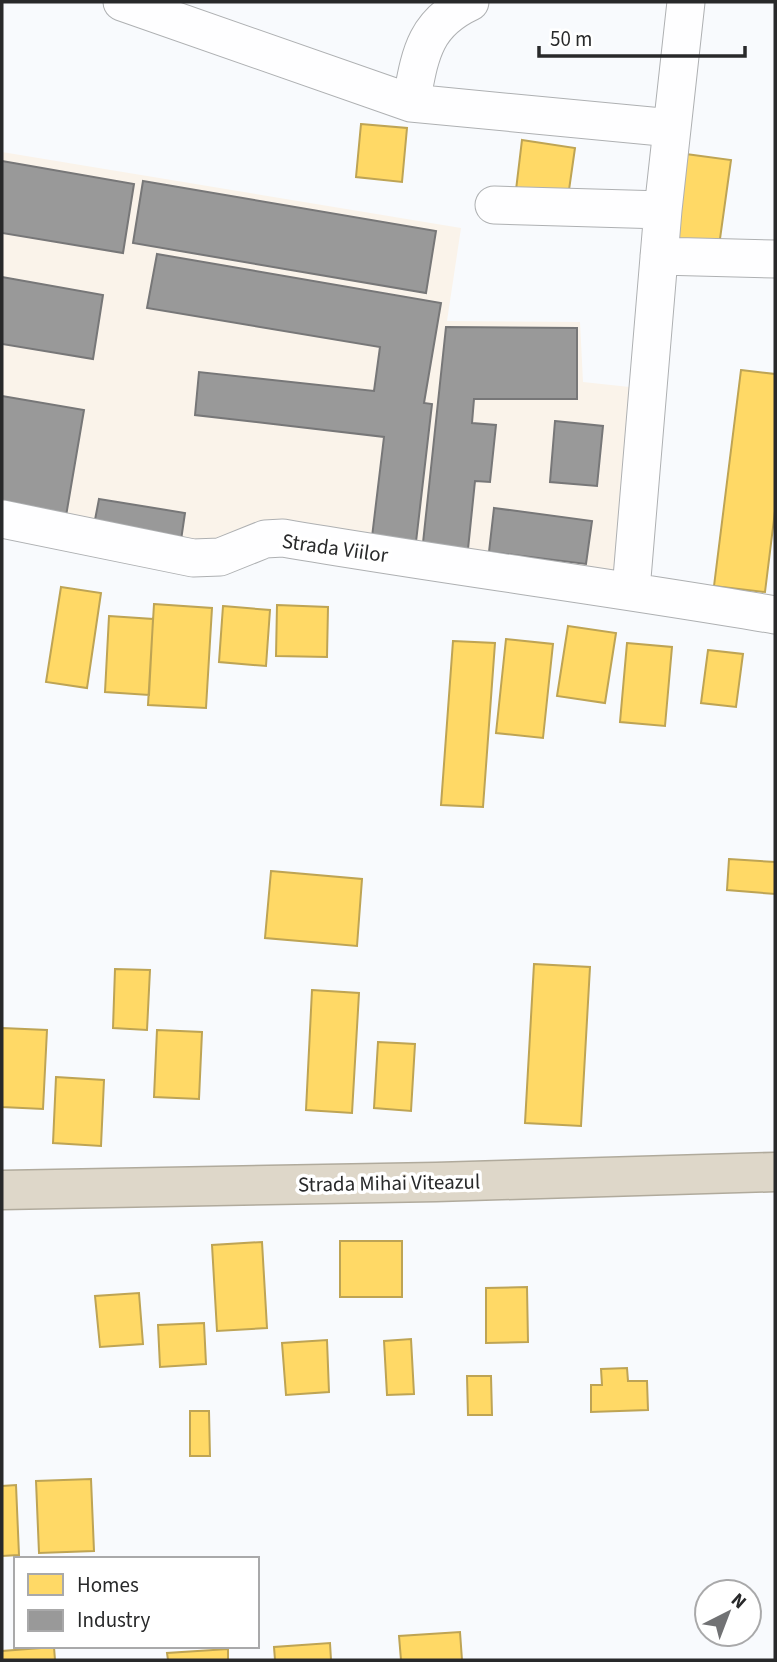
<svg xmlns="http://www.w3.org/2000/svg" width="777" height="1662" viewBox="0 0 777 1662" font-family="'Source Sans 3',sans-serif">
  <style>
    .industrial { fill: #faf3ea }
    .homes { fill: #ffd966; stroke: #bea454; stroke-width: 2 }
    .industry { fill: #999; stroke: #777778; stroke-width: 2 }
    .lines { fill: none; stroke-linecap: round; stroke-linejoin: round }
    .minor-casing { stroke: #aeb0b2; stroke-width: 39 }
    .highway-casing { stroke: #b0aa9c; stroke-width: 41 }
    .minor { stroke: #fefeff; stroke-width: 37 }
    .highway { stroke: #ded7c9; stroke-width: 38 }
    .labels { text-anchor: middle; stroke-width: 7; stroke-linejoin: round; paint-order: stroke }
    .street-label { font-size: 21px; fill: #28292a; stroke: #fff }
  </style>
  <rect width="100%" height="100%" fill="#f8fafd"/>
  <path class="industrial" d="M2,152L461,228L447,321L580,322L583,382L639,388L619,576L195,547L2,511Z"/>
  <path class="homes" d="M361,124L407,128L402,182L356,177Z
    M522,140L575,148L568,197L516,190Z
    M686,154L731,160L719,246L674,240Z
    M741,370L775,374V511L765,592L714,586Z
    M61,587L101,593L87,688L46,682Z
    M154,604L212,608L206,708L148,705Z
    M277,605L328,607L327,657L276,656Z
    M223,606L270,610L266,666L219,662Z
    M109,616L153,619L149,695L105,692Z
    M568,626L616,633L605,703L557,696Z
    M506,639L553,644L543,738L496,733Z
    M453,641L495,643L483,807L441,805Z
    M627,643L672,647L665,726L620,722Z
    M708,650L743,654L736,707L701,703Z
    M729,859L775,862V894L727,890Z
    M271,871L362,879L357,946L265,938Z
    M534,964L590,967L581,1126L525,1123Z
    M115,969L150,970L147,1030L113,1028Z
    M312,990L359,993L352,1113L306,1110Z
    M2,1028L47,1030L43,1109L2,1107Z
    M157,1030L202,1032L199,1099L154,1097Z
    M378,1042L415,1044L411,1111L374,1108Z
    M56,1077L104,1080L101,1146L53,1143Z
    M340,1241H402V1297H340Z
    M262,1242L267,1328L217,1331L212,1245Z
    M527,1287L528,1342L486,1343V1288Z
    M139,1293L143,1344L100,1347L95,1296Z
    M204,1323L206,1364L160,1367L158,1325Z
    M411,1339L414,1394L387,1395L384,1341Z
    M327,1340L329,1392L286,1395L282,1343Z
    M627,1368L628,1381H647L648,1410L591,1412V1385H602L601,1369Z
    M467,1376H491L492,1415H468Z
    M190,1411H209L210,1456H190Z
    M91,1479L94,1551L39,1553L36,1481Z
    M16,1485L19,1555L2,1556V1486Z
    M460,1632L462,1660H401L399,1636Z
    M330,1643L331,1660H275L274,1647Z
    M54,1647L55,1660H2V1651Z
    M228,1649V1660H168L167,1653Z"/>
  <path class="industry" d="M2,161L134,184L123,253L2,233Z
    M143,181L436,231L426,293L133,243Z
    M157,254L441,303L424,403L432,404L416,542L372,537L384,437L195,415L199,372L374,391L380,347L147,308Z
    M2,277L103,295L93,359L2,344Z
    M446,327L577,328V399H474L472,423L496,425L490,482L475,481L468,549L423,543Z
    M2,396L84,410L66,516L2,505Z
    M555,421L603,426L597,486L550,482Z
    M99,499L185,513L181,540L94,525Z
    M494,508L592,521L586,564L489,552Z"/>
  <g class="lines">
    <g class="minor-casing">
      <path id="minor" d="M122,2L411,103L672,128
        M411,103C420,56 423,24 470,2
        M494,205L663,210
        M659,256L775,259
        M2,519L193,558L220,557L265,539L283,538C447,566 612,587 775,615
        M631,590L663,210L686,2"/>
    </g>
    <g class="highway-casing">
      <path id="highway" d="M2,1190L436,1182L775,1172"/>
    </g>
    <use href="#minor" class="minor"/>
    <use href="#highway" class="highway"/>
  </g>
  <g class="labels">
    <g class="street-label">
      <text transform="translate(335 548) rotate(8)" y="7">Strada Viilor</text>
      <text transform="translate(389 1183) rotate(-1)" y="7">Strada Mihai Viteazul</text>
    </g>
  </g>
  <rect width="777" height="1662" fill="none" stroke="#28292a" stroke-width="7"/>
  <rect x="14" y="1557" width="245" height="91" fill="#ffffff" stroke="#a9a9aa" stroke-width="2"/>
  <rect x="28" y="1574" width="35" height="21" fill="#ffd966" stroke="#a9a9aa" stroke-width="2"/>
  <text x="77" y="1592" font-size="21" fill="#28292a">Homes</text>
  <rect x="28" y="1610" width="35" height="21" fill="#999999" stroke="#a9a9aa" stroke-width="2"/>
  <text x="77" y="1627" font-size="21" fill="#28292a">Industry</text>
  <g transform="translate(728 1613) rotate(42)"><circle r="33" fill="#ffffff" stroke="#a9a9aa" stroke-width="2"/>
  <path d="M0-5L12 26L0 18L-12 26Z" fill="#717274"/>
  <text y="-10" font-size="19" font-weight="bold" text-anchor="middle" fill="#28292a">N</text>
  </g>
  <path d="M539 46v10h206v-10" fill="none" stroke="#28292a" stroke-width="3.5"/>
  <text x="550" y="46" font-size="21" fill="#28292a" stroke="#ffffff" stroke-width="5" paint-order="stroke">50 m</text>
</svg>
